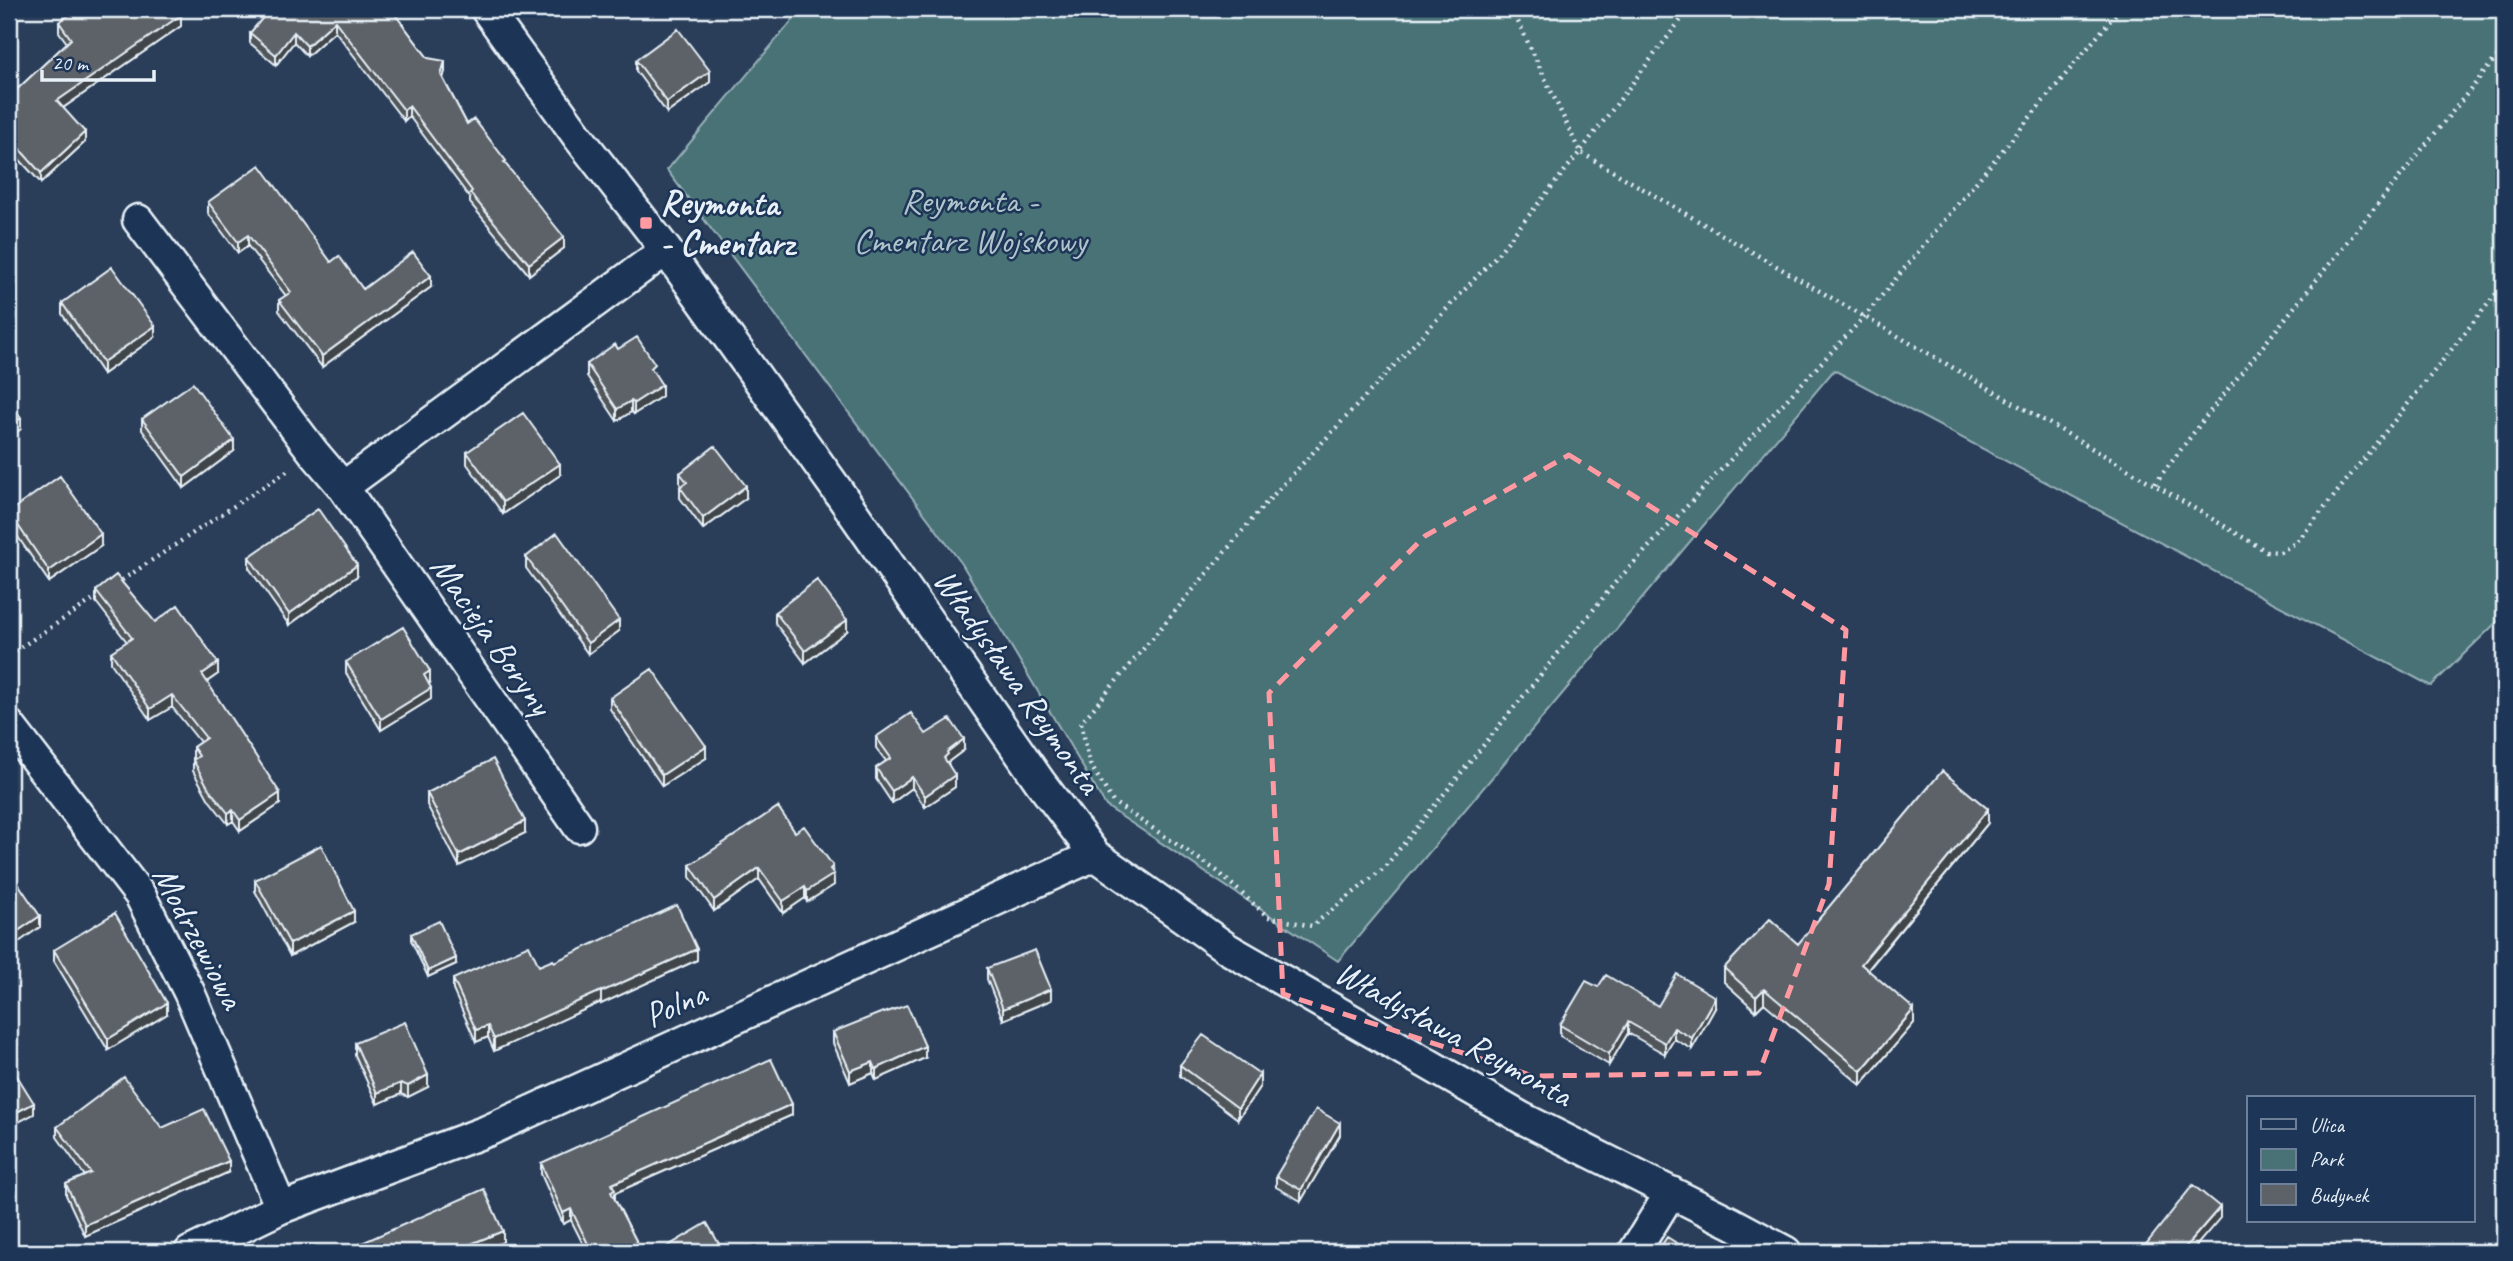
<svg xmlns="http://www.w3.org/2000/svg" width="2513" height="1261" viewBox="0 0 2513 1261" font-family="Caveat,sans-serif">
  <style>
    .green { fill: #497277; stroke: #98b2b8; stroke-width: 2 }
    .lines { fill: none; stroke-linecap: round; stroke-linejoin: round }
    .minor-casing { stroke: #e8f1f8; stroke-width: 35 }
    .path { stroke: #e8f1f8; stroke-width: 4.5; stroke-dasharray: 2 5; stroke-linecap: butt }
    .minor { stroke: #1d3557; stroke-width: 30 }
    .wall { fill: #505459; stroke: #e8f1f8; stroke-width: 2 }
    .shaded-wall { fill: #414549; stroke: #e8f1f8; stroke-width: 2 }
    .building { fill: #5d6268; stroke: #e8f1f8; stroke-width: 2 }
    .marked { fill: none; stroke: #ff9aa2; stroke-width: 5; stroke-dasharray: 14 9; stroke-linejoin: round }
    .poi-dot { fill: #ff9aa2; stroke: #1d3557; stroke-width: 2.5 }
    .labels { text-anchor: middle; stroke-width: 5; stroke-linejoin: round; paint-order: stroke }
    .park-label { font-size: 35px; fill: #b0c5cb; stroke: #1d3557 }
    .poi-label { font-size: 35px; font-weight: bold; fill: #e8f1f8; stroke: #1d3557; text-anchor: start }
    .street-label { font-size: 35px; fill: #e8f1f8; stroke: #1d3557 }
  </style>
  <rect width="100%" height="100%" fill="#2a3e5a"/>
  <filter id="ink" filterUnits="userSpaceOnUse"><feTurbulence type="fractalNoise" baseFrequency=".0143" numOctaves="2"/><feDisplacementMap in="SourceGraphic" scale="14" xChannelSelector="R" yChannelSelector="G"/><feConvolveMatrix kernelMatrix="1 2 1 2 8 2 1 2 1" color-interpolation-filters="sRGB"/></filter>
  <g filter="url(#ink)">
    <path class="green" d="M802,9H2504V615L2431,686L1834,370L1338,961L1106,806L962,564L667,170Z"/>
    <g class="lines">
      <g class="minor-casing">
        <path id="minor" d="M486,9L579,138L666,250L838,491L1040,782L1095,855L1228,949L1522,1118L1732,1223L1786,1252
          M138,220L314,453L343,487L579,827
          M343,487L666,250
          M9,725L140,895L189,992L281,1208
          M190,1252L281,1208L487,1131L1095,855
          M1634,1252L1671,1192"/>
      </g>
      <path class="path" d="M1512,9L1580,152L1689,9
        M2120,9L1864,317L1615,583L1384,868L1312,926L1268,917L1217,871L1113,802L1090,764L1081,723L1266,503L1496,256L1580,152C1808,286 2039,415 2266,551L2280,552L2297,542L2504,284
        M2155,484L2204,419L2504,48
        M116,584L287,471
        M9,655L100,595"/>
      <use href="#minor" class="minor"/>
    </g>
    <path class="wall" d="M187,9V11L181,16V26L63,108L85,142L41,183L9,148V107L11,104V95L67,43L59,32V22Z
      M391,9L428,58L445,71L443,78L467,124L506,165L564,248L529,275L470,203V198L409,116L404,121L335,31L307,56L294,42L276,65L250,43V33Z
      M636,60L710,82L667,113L636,71Z
      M208,202L331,262L363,289L431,287L322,367L279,311V300L286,296L248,246L238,253L208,213Z
      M62,303L155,337L103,374L62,314Z
      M618,349L655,374L662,396L634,414L631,412L617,421L587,376V364Z
      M142,419L234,451L184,488L142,430Z
      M467,452L560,475L503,514L467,464Z
      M680,473L746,498L703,529L680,498V487L681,486L680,484Z
      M9,512L101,546L49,582L9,524Z
      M249,557L357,576L289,625L249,568Z
      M526,557L619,631L588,654L526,568Z
      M96,591L155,622L218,674L207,682L280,804L240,831L233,821L228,824L209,800L193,771V747L200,742L172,707L150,720L111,663V652L127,642L96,602Z
      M775,612L847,631L805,663L775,623Z
      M346,662L430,683L429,684L431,699L381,730L346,673Z
      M610,698L706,758L662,786L610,709Z
      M926,734L964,750L948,762L955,787L925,807L912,788L892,803L876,779V768L886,761L876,748V737Z
      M427,793L525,833L459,866L427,805Z
      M1988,823L1868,970L1914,1023L1861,1085L1764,1003L1756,1011L1724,982V968L1798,944Z
      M795,832L833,872L834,885L807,902L805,898L783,913L759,879L714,911L690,877V865Z
      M255,880L354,922L290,956L255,891Z
      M411,934L456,964L428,977L411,940Z
      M54,950L167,1014L108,1050L54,961Z
      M697,960L601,1004V1002L494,1051L488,1037L476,1042L453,990V979L539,966L554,962Z
      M987,968L1051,1000L1003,1020L987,979Z
      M1598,987L1658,1006L1715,1008L1692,1049L1674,1039L1665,1054L1628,1033L1609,1065L1560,1036V1025Z
      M833,1032L925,1058L876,1080L873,1073L850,1083L833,1043Z
      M355,1043L428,1087L408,1097L401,1094L377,1104L355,1055Z
      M1180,1065L1260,1086L1238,1119L1180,1076Z
      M792,1115L615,1193V1200L642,1252H587L571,1220L563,1224L541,1174V1163Z
      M57,1127L162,1128L229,1172L85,1236L66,1195V1184L85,1176L57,1137Z
      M1340,1135L1301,1201L1276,1187V1176Z"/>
    <path class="shaded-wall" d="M176,9H187V11L181,16V26L57,112V101Z
      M335,21V31L307,56V46Z
      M294,32V42L276,65V55Z
      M445,61V71L441,86V75Z
      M710,71V82L667,113V102Z
      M409,106V116L404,121V110Z
      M85,132V142L41,183V173Z
      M248,235V246L238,253V242Z
      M564,237V248L529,275V264Z
      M431,276V287L322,367V356Z
      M155,326V337L103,374V362Z
      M662,385V396L634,414V403Z
      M631,401V412L617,421V409Z
      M21,418V429L9,438V426Z
      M234,440V451L184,488V477Z
      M560,464V475L503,514V502Z
      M746,486V498L703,529V518Z
      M101,534V546L49,582V571Z
      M357,565V576L289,625V614Z
      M619,620V631L588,654V643Z
      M847,620V631L805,663V651Z
      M218,663V674L202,685V674Z
      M430,671V683L424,687V675Z
      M431,688V699L381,730V719Z
      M172,695V707L150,720V709Z
      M964,739V750L948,762V765L944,758L947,752Z
      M706,746V758L662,786V775Z
      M955,775V787L925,807V796Z
      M912,777V788L892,803V791Z
      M280,793V804L240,831V820Z
      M1988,809V823L1861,978V964Z
      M233,810V821L228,824V813Z
      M525,821V833L459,866V855Z
      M833,866L834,885L807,902V891Z
      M759,868V879L714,911V900Z
      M805,887V898L783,913V901Z
      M354,911V922L290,956V944Z
      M40,916V927L9,949V937Z
      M697,949V960L601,1004V992Z
      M456,958V964L428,977V971Z
      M1051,989V1000L1003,1020V1009Z
      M1764,989V1003L1756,1011V997Z
      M601,991V1002L494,1051V1039Z
      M1715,997V1008L1692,1049V1038Z
      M167,1003V1014L108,1050V1039Z
      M1914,1009V1023L1861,1085V1071Z
      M1628,1022V1033L1609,1065V1054Z
      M488,1026V1037L476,1042V1030Z
      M1674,1028V1039L1665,1054V1043Z
      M925,1046V1058L876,1080V1069Z
      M873,1062V1073L850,1083V1071Z
      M1260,1074V1086L1238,1119V1108Z
      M428,1075V1087L408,1097V1086Z
      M401,1083V1094L377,1104V1093Z
      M34,1103V1114L9,1127V1116Z
      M792,1104V1115L615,1193V1201L611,1203L612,1184Z
      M1340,1123V1135L1301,1201V1190Z
      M229,1161V1172L85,1236V1225Z
      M2220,1207V1218L2191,1252H2181Z
      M571,1209V1220L563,1224V1213Z
      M503,1231V1242L478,1252H451Z"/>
    <path class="building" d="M78,9H176L181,15L57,101L85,132L41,173L9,137V107L16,100L11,95L71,39L59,22Z
      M270,9H391L428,58L445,61L441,75L467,124L474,119L506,161L504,162L564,237L529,264L470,193L472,191L409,106L404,110L335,21L307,46L294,32L276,55L250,33Z
      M678,29L710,71L667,102L636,60Z
      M260,165L331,262L339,256L363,289L413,252L431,276L322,356L279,300L291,292L248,235L238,242L208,202Z
      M112,267L155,326L103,362L62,303Z
      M637,337L655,364L651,368L662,385L634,403L631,401L617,409L587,364L615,344L618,349Z
      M193,383L234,440L184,477L142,419Z
      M9,399L21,418L9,426Z
      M523,413L560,464L503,502L467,452Z
      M715,446L746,486L703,518L680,487L687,482L680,473Z
      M60,476L101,534L49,571L9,512Z
      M318,509L357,565L289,614L249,557Z
      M557,533L619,620L588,643L526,557Z
      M116,575L155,622L178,605L218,663L202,674L280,793L240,820L233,810L228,813L209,789L193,760L199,756L193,747L206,738L172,695L150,709L111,652L132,638L96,591Z
      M817,580L847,620L805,651L775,612Z
      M403,627L430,671L424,675L431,688L381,719L346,662Z
      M652,669L706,746L662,775L610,698Z
      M911,713L926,734L950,719L964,739L947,752L948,754L944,758L955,775L925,796L912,777L892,791L876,768L891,758L876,737Z
      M493,759L525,821L459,855L427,793Z
      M1942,771L1988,809L1861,964L1914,1009L1861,1071L1764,989L1756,997L1724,968L1770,919L1798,944Z
      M778,807L795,832L804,826L833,866L830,869L834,874L807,891L805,887L783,901L759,868L714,900L690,865Z
      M321,845L354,911L290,944L255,880Z
      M9,870L40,916L9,937Z
      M677,905L697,949L601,992V991L494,1039L488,1026L476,1030L453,979L529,945L539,966L553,960L554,962Z
      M115,913L167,1003L108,1039L54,950Z
      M439,921L456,958L428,971L411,934Z
      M1035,950L1051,989L1003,1009L987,968Z
      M1677,974L1715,997L1692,1038L1674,1028L1665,1043L1628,1022L1609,1054L1560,1025L1586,981L1598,987L1606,975L1658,1006Z
      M907,1005L925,1046L876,1069L873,1062L850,1071L833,1032L883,1012L884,1013Z
      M405,1022L428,1075L408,1086L401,1083L377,1093L355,1043Z
      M1203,1035L1260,1074L1238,1108L1180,1065Z
      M771,1059L792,1104L612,1184L615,1190L611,1192L642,1252H592L571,1209L563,1213L541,1163Z
      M14,1071L34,1103L9,1116V1074Z
      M124,1077L162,1128L204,1109L229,1161L85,1225L66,1184L91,1173L57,1127Z
      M1316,1109L1340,1123L1301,1190L1276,1176Z
      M2193,1185L2220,1207L2181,1252H2140Z
      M484,1189L503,1231L451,1252H347L346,1250Z
      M707,1223L722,1249L716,1252H658Z
      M1667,1237L1691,1252H1657Z"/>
  </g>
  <path class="marked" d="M1569,455L1846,630L1829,884L1759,1073L1533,1076L1283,994L1269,693L1425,536Z"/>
  <rect class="poi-dot" x="639" y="216" width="14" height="14" rx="3.5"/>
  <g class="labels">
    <g class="park-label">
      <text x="970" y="212">Reymonta -<tspan x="970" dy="40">Cmentarz Wojskowy</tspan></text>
    </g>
    <g class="poi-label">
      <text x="660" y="215">Reymonta<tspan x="660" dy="40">- Cmentarz</tspan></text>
    </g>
    <g class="street-label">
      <text transform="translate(492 635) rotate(55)" y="12">Macieja Boryny</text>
      <text transform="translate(1018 681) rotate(55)" y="12">Władysława Reymonta</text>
      <text transform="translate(199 937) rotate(62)" y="12">Modrzewiowa</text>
      <text transform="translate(675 1004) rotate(-24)" y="12">Polna</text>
      <text transform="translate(1454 1033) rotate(29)" y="12">Władysława Reymonta</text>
    </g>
  </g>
  <rect width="2513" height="1261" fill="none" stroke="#1d3557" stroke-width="35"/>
  <rect x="18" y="18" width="2478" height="1226" fill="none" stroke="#e8f1f8" stroke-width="2.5" filter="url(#ink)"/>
  <rect x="2247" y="1096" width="228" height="126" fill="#1d3557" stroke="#6e8097" stroke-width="2"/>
  <rect x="2261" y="1119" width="35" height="10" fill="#1d3557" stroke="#6e8097" stroke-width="2"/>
  <text x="2310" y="1132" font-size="21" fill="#e8f1f8">Ulica</text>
  <rect x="2261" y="1149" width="35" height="21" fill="#497277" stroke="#6e8097" stroke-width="2"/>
  <text x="2310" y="1166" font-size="21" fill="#e8f1f8">Park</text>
  <rect x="2261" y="1184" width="35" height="21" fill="#5d6268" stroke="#6e8097" stroke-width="2"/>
  <text x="2310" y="1202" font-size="21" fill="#e8f1f8">Budynek</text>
  <path d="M42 70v10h112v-10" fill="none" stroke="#e8f1f8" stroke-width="3.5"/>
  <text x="52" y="70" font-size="21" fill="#e8f1f8" stroke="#1d3557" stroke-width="5" paint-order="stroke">20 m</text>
</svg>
